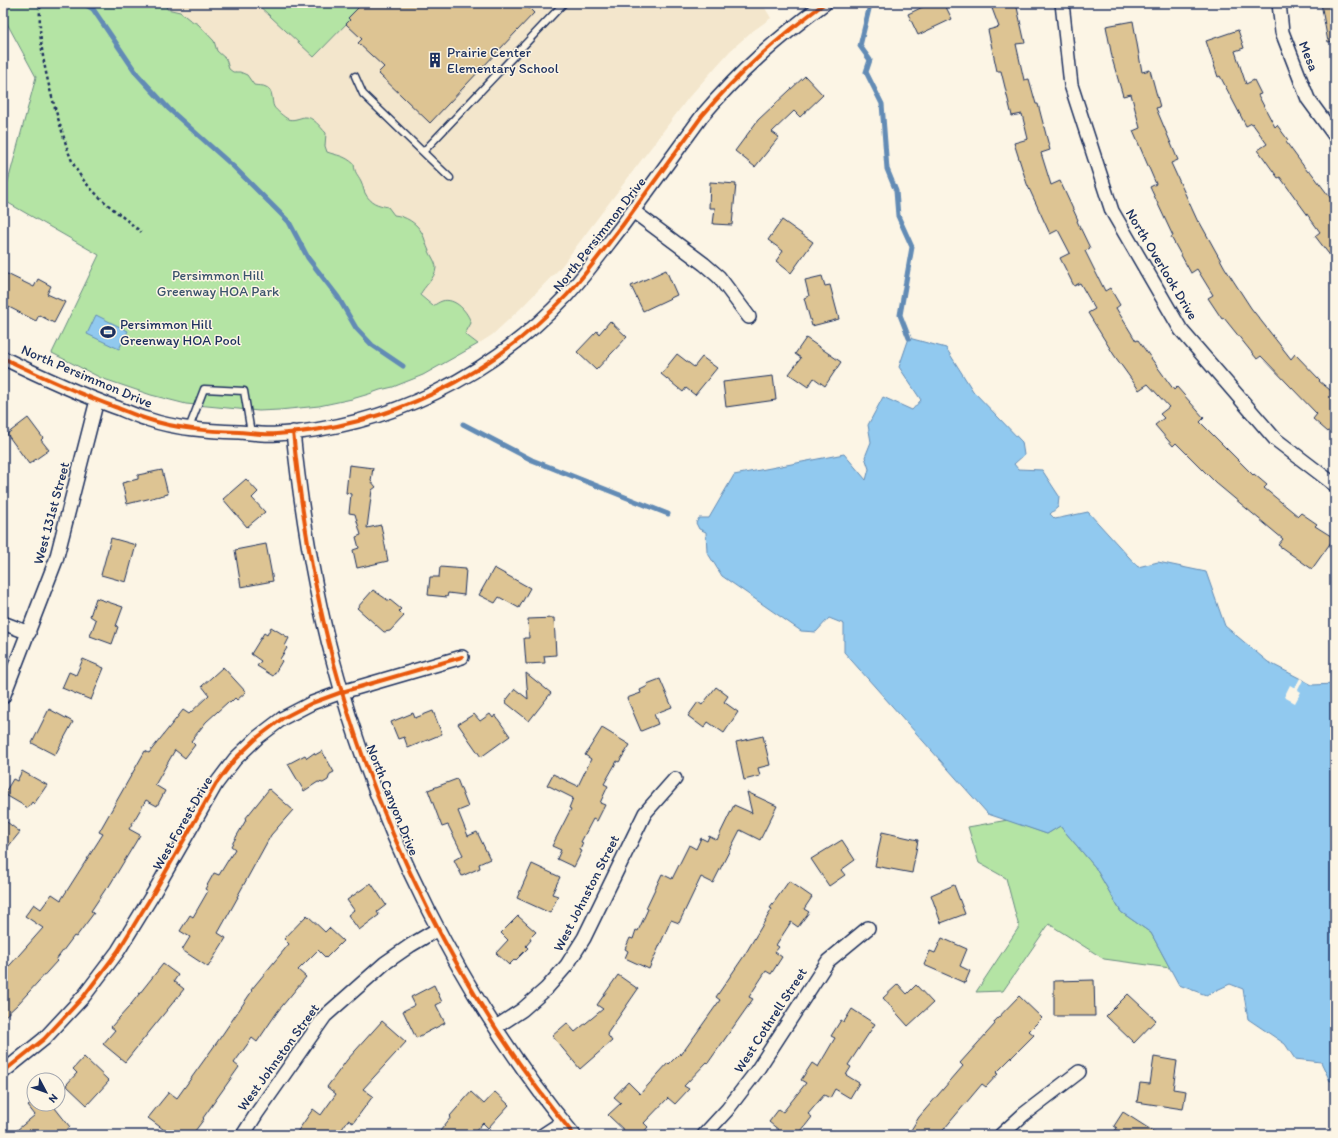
<svg xmlns="http://www.w3.org/2000/svg" width="1338" height="1138" viewBox="0 0 1338 1138" font-family="Itim,sans-serif">
  <style>
    .built { fill: #f3e6cc }
    .green { fill: #b4e4a4; stroke: #688a81 }
    .water { fill: #91c9ef; stroke: #628bb5 }
    .pier { fill: #fcf5e5 }
    .lines { fill: none; stroke-linecap: round; stroke-linejoin: round }
    .stream { stroke: #628bb5; stroke-width: 5 }
    .building { fill: #ddc493; stroke: #1b2f5e }
    .service-casing { stroke: #1b2f5e; stroke-width: 9 }
    .minor-casing { stroke: #1b2f5e; stroke-width: 16 }
    .path { stroke: #1b2f5e; stroke-width: 2.5; stroke-dasharray: 3 3; stroke-linecap: butt }
    .service { stroke: #fcf5e5; stroke-width: 6 }
    .minor { stroke: #fcf5e5; stroke-width: 13 }
    .cycleway-casing { stroke: #fcf5e5; stroke-width: 6 }
    .cycleway { stroke: #e8590c; stroke-width: 4 }
    .labels { text-anchor: middle; stroke-width: 3; stroke-linejoin: round; paint-order: stroke }
    .poi-label { font-size: 14px; fill: #1b2f5e; stroke: #fcf5e5; text-anchor: start }
    .street-label { font-size: 14px; fill: #1b2f5e; stroke: #fcf5e5 }
    .park-label { font-size: 14px; fill: #3a536c; stroke: #fcf5e5 }
  </style>
  <rect width="100%" height="100%" fill="#fcf5e5"/>
  <filter id="ink" filterUnits="userSpaceOnUse"><feTurbulence type="fractalNoise" baseFrequency=".025" numOctaves="2"/><feDisplacementMap in="SourceGraphic" scale="8" xChannelSelector="R" yChannelSelector="G"/><feConvolveMatrix kernelMatrix="1 2 1 2 8 2 1 2 1" color-interpolation-filters="sRGB"/></filter>
  <g filter="url(#ink)">
    <path class="built" d="M125,3H762L771,18L750,33L730,51L689,97L560,268L520,309L492,335L478,344L123,38Z"/>
    <path class="green" d="M3,3H165L167,9L180,12L190,20L198,24L214,41L217,51L226,59L229,69L233,72H240L247,75L254,85C258,86 263,85 266,87C274,90 271,101 274,107C276,110 284,117 288,119C293,121 299,118 304,117C313,116 320,127 326,133L325,146L327,152C338,156 344,155 354,164C355,174 357,173 361,181C363,185 363,189 365,193C370,203 378,205 388,207L394,215C405,216 417,223 422,233C425,238 426,245 429,251C431,256 436,262 436,268C435,279 424,286 420,295L433,306C436,304 439,302 442,301C455,297 468,312 471,323L465,334L478,344L423,375L393,387L380,390L369,394L352,399L319,406L279,410L259,411L186,404L151,395L101,378L52,353L99,255L3,200L36,77L3,16Z
      M256,3H363L348,18L350,20L314,57Z
      M1008,820L1047,834L1060,826L1095,867L1121,912L1151,933L1170,968L1104,959L1049,924L1003,991L976,992L1019,927L1006,878L979,863L968,827Z"/>
    <path class="water" d="M96,315L128,331L119,349L87,334Z
      M909,338L946,348L973,391L1022,442L1024,455L1014,464L1018,469L1042,470L1059,496L1058,507L1050,514L1055,519L1088,512L1138,567L1158,562L1206,572L1225,626L1268,662L1303,680L1312,685L1335,684V1080L1330,1081L1321,1062L1295,1059L1285,1044L1248,1019L1243,989L1230,984L1206,995L1179,985L1151,933L1121,912L1095,867L1060,826L1047,834L988,814L844,652V624L829,618L816,632L801,631L722,576L707,552L706,532L699,529L696,523L699,518H709L734,475L844,454L866,480L869,469L865,457L871,442L868,425L883,397L912,410L921,400L899,367Z"/>
    <path class="pier" d="M1300,678L1303,680L1298,690L1301,692L1295,703L1284,697L1290,685L1295,688Z"/>
    <g class="lines">
      <path class="stream" d="M83,3L93,9L137,74L169,109L234,167L289,222L308,258L338,297L356,328L372,345L403,366
        M869,9L860,46L870,60L866,72L882,104L887,169L896,191L898,216L912,247L900,315L909,338
        M463,424L532,460L668,514"/>
    </g>
    <path class="building" d="M363,3H524L534,13L430,123L378,73L384,67L358,43L362,39L346,24L350,20L348,18Z
      M931,3H944L952,19L918,35L908,14Z
      M990,3H1016L1025,43L1016,44L1024,80L1029,79L1036,104H1038L1050,150L1041,153L1051,185L1060,181L1078,220L1077,221L1090,248L1085,251L1105,291L1110,288L1120,305L1116,308L1136,341L1138,340L1174,390L1177,387L1204,418L1200,422L1253,475L1254,474L1267,485L1264,488L1298,516L1301,513L1317,524L1315,526L1334,538L1312,569L1278,545L1283,539L1216,483L1176,443L1173,446L1155,425L1164,418L1160,414L1169,407L1148,384L1139,390L1114,355L1088,313L1095,309L1080,283L1074,286L1060,258L1070,253L1058,230L1050,234L1027,184L1014,143L1028,139L1022,114L1012,116L1001,71H997L988,30L999,27Z
      M1321,3H1335V41L1328,42Z
      M1133,21L1142,72L1150,70L1160,107L1156,108L1178,160L1171,163L1198,222L1199,221L1225,268L1251,308L1291,359L1295,354L1320,380L1319,381L1335,394V424L1328,432L1313,419L1317,414L1261,356L1257,359L1224,318L1222,319L1208,298L1213,295L1197,269L1191,273L1171,237L1173,236L1150,187L1156,184L1133,131L1140,128L1131,94L1123,96L1113,62L1106,26Z
      M1238,30L1244,48L1235,51L1246,84L1254,80L1261,94L1258,95L1275,127L1277,125L1288,140L1286,142L1308,172L1310,171L1335,204V262L1315,236L1320,232L1280,177L1278,178L1258,150L1267,144L1252,123L1246,126L1220,76L1218,77L1206,41Z
      M805,76L823,95L800,117L794,111L772,132L779,137L755,167L735,151L758,120Z
      M710,182L736,184L732,225L713,224L715,208H709Z
      M782,220L813,242L791,273L776,261L783,251L768,240Z
      M666,270L677,295L643,311L631,286Z
      M3,272L34,287L38,279L51,286L47,294L65,302L54,323L39,315L36,321L3,304Z
      M822,276L825,286L830,285L839,319L812,326L804,298L809,296L805,280Z
      M610,321L627,337L596,370L577,352L597,331L599,334Z
      M806,338L841,362L825,386L814,378L808,387L789,374L801,358L795,354Z
      M677,354L694,367L702,357L717,368L695,395L686,388L683,392L661,374Z
      M773,376L776,400L726,407L723,382Z
      M28,418L43,438L41,440L49,450L29,464L7,434Z
      M349,465L373,468L371,481L376,487L372,490L367,528L381,525L388,561L357,568L353,550L359,548L356,537L361,535L355,514L349,513L351,494L346,493Z
      M162,470L168,494L127,504L122,483L138,479V475Z
      M246,479L258,492L252,498L265,512L247,527L223,499Z
      M111,538L136,545L126,582L101,575Z
      M266,544L273,581L241,587L235,550Z
      M440,567L466,569L464,595L448,593L447,597L428,595L430,577H439Z
      M494,568L530,588L519,608L499,597L495,603L479,595Z
      M373,590L389,601L390,600L401,609L399,611L404,616L390,631L384,632L357,608Z
      M96,598L123,607L116,626L118,627L112,644L90,636L96,620L90,616Z
      M554,618L556,655L544,656L545,663L526,664L524,638H529L528,619Z
      M271,627L289,638L285,646L287,648L280,659L282,661L273,676L257,666L261,661L251,654L264,633L267,635Z
      M83,659L104,668L91,700L62,688L69,672L76,675Z
      M223,667L246,692L237,700L235,698L230,703L228,702L206,722L191,741L195,745L185,758L175,750L155,785L165,791L157,806L146,800L129,829L140,835L108,888L107,887L91,911L94,913L76,937L74,936L56,960L57,961L18,1004L3,1018V973L43,928L25,916L34,904L41,909L52,894L61,900L103,834L99,832L145,751L149,753L183,710L189,714L209,695L202,686Z
      M526,673L551,693L529,721L505,702L515,689L528,699Z
      M660,679L672,707L654,714L658,724L641,731L627,698L641,693L640,690L648,686L647,684Z
      M716,687L728,696L724,702L738,712L724,733L708,722L704,728L688,716L698,702L702,705Z
      M49,709L73,722L55,755L32,743Z
      M433,711L442,734L408,748L404,737L398,739L391,722L413,713L415,718Z
      M474,714L480,721L490,714L493,718L495,715L510,736L481,757L458,724Z
      M602,728L630,745L619,762L617,761L604,784L608,786L600,803L605,805L597,821L593,819L581,842L583,843L580,850L582,851L574,867L557,859L561,850L552,846L571,809L569,808L573,798L547,785L553,774L578,786L591,759L585,755Z
      M763,736L770,765L758,768L760,776L744,780L736,742Z
      M322,751L334,772L330,774L328,780L323,783L318,782L304,791L288,764L305,755L307,758L314,753L315,755Z
      M22,771L47,785L34,804L32,802L28,808L4,794L13,779L17,781Z
      M457,779L468,807L458,811L468,836L477,832L490,859L479,864L480,868L462,876L454,860L463,855L448,825L442,827L428,790Z
      M269,789L293,810L271,835L237,897H238L218,933L226,938L208,967L182,950L190,937L180,931L190,915L193,917L208,891L205,889L214,873L219,875L235,849L231,846L246,820L245,819Z
      M747,792L777,806L760,840L740,830L713,883L701,877L679,923L671,920L649,969L625,958L628,951L625,949L630,938L633,939L636,930L638,931L648,909L646,908L662,874L672,879L689,845L696,849L701,838L707,841L709,836L717,840L734,805L752,813Z
      M3,819L20,832L3,853Z
      M882,832L918,840L912,873L875,866Z
      M842,840L855,860L841,870L845,875L829,886L811,859Z
      M532,864L560,877L552,894L558,896L550,913L517,898Z
      M789,881L812,897L804,909L809,912L798,927L791,922L776,945L779,947L775,952L782,957L771,974L766,971L749,997L753,999L708,1063L707,1062L684,1086L689,1089L675,1104L668,1098L644,1123L648,1127L641,1135H629L608,1115L621,1103L614,1097L628,1082L640,1094L668,1063L669,1064L680,1053L681,1055L720,1000L716,997L744,956L772,909L770,908Z
      M371,883L386,905L377,912L379,915L359,930L348,915L354,910L347,900Z
      M954,885L965,914L941,923L931,895Z
      M307,915L325,932L329,928L343,941L326,958L318,950L298,970L306,977L278,1011L257,1042L252,1038L234,1063L239,1067L203,1118L204,1119L192,1135H171L148,1118L169,1092L177,1098L220,1038L252,991L251,990L289,944L284,939Z
      M518,916L536,932L530,938L531,940L526,946L528,948L515,961L514,960L509,965L496,953L508,940L501,933Z
      M942,938L967,949L960,966L970,971L965,983L924,965L930,951L935,953Z
      M163,964L178,975L174,981L184,989L125,1062L103,1044L115,1030L111,1027L128,1008Z
      M618,975L638,989L607,1034L612,1041L580,1069L552,1036L567,1023L575,1032L603,1009L597,1005Z
      M1094,980L1095,1016H1054V981Z
      M898,984L907,994L916,985L933,1003L908,1026L883,998Z
      M434,985L442,1002L436,1005L445,1023L416,1038L403,1011L415,1005L411,997Z
      M1128,994L1156,1020L1134,1043L1106,1016Z
      M1019,996L1042,1018L1029,1031L1034,1035L996,1073L998,1074L986,1087L982,1084L939,1135H908L919,1117L963,1066L960,1063L995,1024L994,1022Z
      M852,1009L875,1024L848,1065L851,1067L846,1075L859,1083L850,1098L835,1089L830,1098L824,1095L808,1114L812,1117L798,1135H785L769,1122L779,1109L783,1112L806,1083L801,1080L812,1063L818,1067L835,1038L831,1036L841,1020L844,1022Z
      M382,1021L406,1042L363,1089L373,1096L353,1123L348,1120L338,1135H295L313,1109L321,1115L336,1094L327,1087L347,1060Z
      M84,1057L109,1081L87,1105L66,1085L77,1073L73,1069Z
      M1154,1057L1177,1061L1173,1089L1186,1091L1183,1109L1137,1102L1140,1083L1150,1084Z
      M471,1092L484,1104L495,1092L509,1105L488,1128L483,1123L472,1135H437L451,1117L450,1116Z
      M58,1100L61,1103L55,1108L70,1127L60,1135H11L35,1115L28,1106L34,1102V1104H58Z
      M1123,1112L1159,1135H1112L1117,1128L1114,1126Z"/>
    <g class="lines">
      <g class="service-casing">
        <path id="service" d="M355,76L363,94L423,152
          M450,178L423,152L564,3
          M189,428L204,389L244,391L251,433"/>
      </g>
      <g class="minor-casing">
        <path id="minor" d="M1062,3L1071,85L1112,211L1181,330L1275,439L1335,485
          M1279,3L1282,32L1308,99L1335,136
          M633,211L704,264L719,277L749,317
          M3,358C40,376 77,393 115,407C126,411 136,416 147,419C176,429 208,431 239,432C251,433 264,435 277,434C389,427 490,377 567,295C587,273 604,249 622,226C649,189 675,153 702,116C740,71 778,38 825,3
          M293,432C301,509 313,585 333,660C378,829 462,1000 574,1135
          M3,623L29,633
          M3,697L56,560L97,400
          M496,1027L522,1010L546,989L567,965L584,938L645,813L675,779
          M3,1072L44,1039L84,996L118,951L153,894L216,784L235,759L258,737L283,718L312,703L342,692L462,657
          M243,1135L257,1113L325,1016L385,963L411,945L438,929
          M543,1135L563,1122
          M704,1135L727,1110L756,1072L828,961L868,928
          M1001,1135L1024,1114L1079,1072"/>
      </g>
      <path class="path" d="M46,3L40,8C38,49 49,89 61,128C67,147 70,162 82,178C98,199 121,215 141,232"/>
      <use href="#service" class="service"/>
      <use href="#minor" class="minor"/>
      <g class="cycleway-casing">
        <path id="cycleway" d="M3,358C40,376 77,393 115,407C126,411 136,416 147,419C176,429 208,431 239,432C251,433 264,435 277,434C389,427 490,377 567,295C587,273 604,249 622,226C649,189 675,153 702,116C740,71 778,38 825,3
          M293,432C301,509 313,585 333,660C378,829 462,1000 574,1135
          M3,1072L44,1039L84,996L118,951L153,894L216,784L235,759L258,737L283,718L312,703L342,692L462,657"/>
      </g>
      <use href="#cycleway" class="cycleway"/>
    </g>
  </g>
  <defs>
    <g id="building-bare" transform="scale(1.2)"><path d="M-4-6H4V6H1V3H-1V6H-4ZM-2.5-4.3h1.7v1.8h-1.7ZM.8-4.3h1.7v1.8H.8ZM-2.5-1h1.7V.8h-1.7ZM.8-1h1.7V.8H.8Z" fill="#1b2f5e" stroke="#fcf5e5" stroke-width="2.5" paint-order="stroke"/></g>
    <g id="stadium-bare" transform="scale(1.2)"><path d="M0-5a6.5 5 0 1 0 0 10a6.5 5 0 1 0 0-10ZM-3.5-1.8h7v3.6h-7Z" fill="#1b2f5e" stroke="#fcf5e5" stroke-width="2.5" paint-order="stroke"/></g>
  </defs>
  <g fill-rule="evenodd">
    <use href="#building-bare" x="435" y="60"/>
    <use href="#stadium-bare" x="108" y="332"/>
  </g>
  <g class="labels">
    <g class="poi-label">
      <text x="447" y="57">Prairie Center<tspan x="447" dy="16">Elementary School</tspan></text>
      <text x="120" y="329">Persimmon Hill<tspan x="120" dy="16">Greenway HOA Pool</tspan></text>
    </g>
    <g class="street-label">
      <text transform="translate(1309 56) rotate(68)" y="5">Mesa</text>
      <text transform="translate(599 234) rotate(-52)" y="5">North Persimmon Drive</text>
      <text transform="translate(1162 264) rotate(59)" y="5">North Overlook Drive</text>
      <text transform="translate(87 376) rotate(23)" y="5">North Persimmon Drive</text>
      <text transform="translate(51 513) rotate(-75)" y="5">West 131st Street</text>
      <text transform="translate(393 800) rotate(68)" y="5">North Canyon Drive</text>
      <text transform="translate(182 823) rotate(-60)" y="5">West Forest Drive</text>
      <text transform="translate(586 893) rotate(-63)" y="5">West Johnston Street</text>
      <text transform="translate(770 1020) rotate(-57)" y="5">West Cothrell Street</text>
      <text transform="translate(278 1057) rotate(-54)" y="5">West Johnston Street</text>
    </g>
    <g class="park-label">
      <text x="218" y="280">Persimmon Hill<tspan x="218" dy="16">Greenway HOA Park</tspan></text>
    </g>
  </g>
  <rect width="1338" height="1138" fill="none" stroke="#fcf5e5" stroke-width="16"/>
  <rect x="8" y="8" width="1322" height="1122" fill="none" stroke="#1b2f5e" stroke-width="1.5" filter="url(#ink)"/>
  <g transform="translate(46 1092) rotate(131)"><circle r="19" fill="#fcf5e5" stroke="#a2a6af"/>
  <path d="M0-3L7 15L0 10L-7 15Z" fill="#1b2f5e"/>
  <text y="-6" font-size="11" font-weight="bold" text-anchor="middle" fill="#1b2f5e">N</text>
  </g>
</svg>
